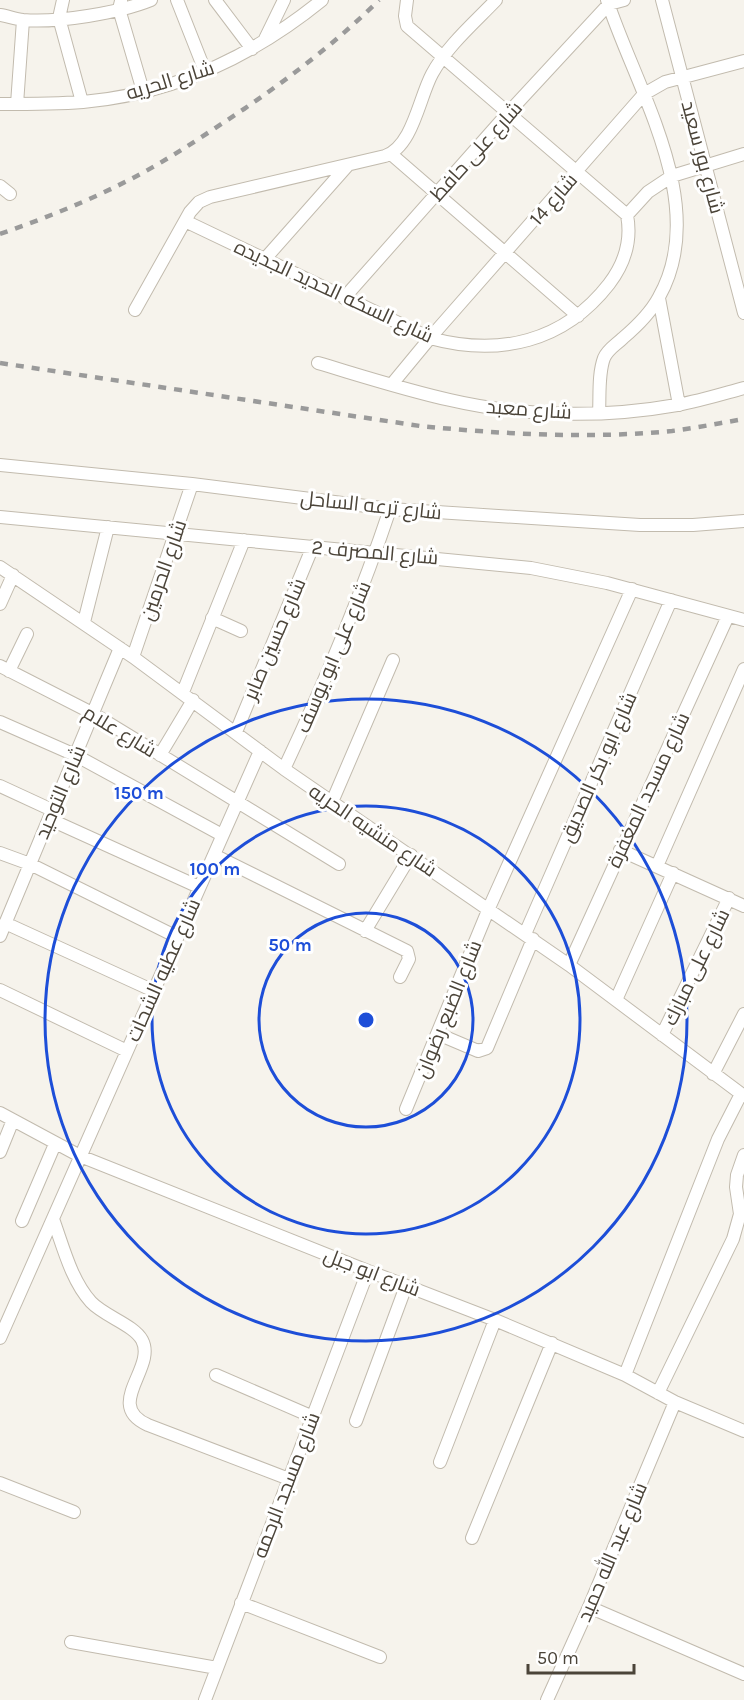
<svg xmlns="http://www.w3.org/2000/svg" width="744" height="1700" viewBox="0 0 744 1700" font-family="Karla,Cairo,sans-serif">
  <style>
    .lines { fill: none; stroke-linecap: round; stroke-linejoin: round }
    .street-casing { stroke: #c2bbae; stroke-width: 14 }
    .street { stroke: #fff; stroke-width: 12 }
    .rail { stroke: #9a9a9a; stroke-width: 4.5; stroke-dasharray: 8 8; stroke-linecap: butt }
    .ring { fill: none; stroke: #1d4ed8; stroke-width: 3 }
    .labels { text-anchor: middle; stroke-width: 6; stroke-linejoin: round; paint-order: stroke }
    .street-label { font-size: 20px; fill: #4b4439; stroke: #fff }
    .centre { fill: #1d4ed8; stroke: #fff; stroke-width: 3 }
    .ring-label { font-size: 18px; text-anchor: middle; font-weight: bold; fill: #1d4ed8; stroke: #fff; stroke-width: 6; stroke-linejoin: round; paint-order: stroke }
  </style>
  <rect width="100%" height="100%" fill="#f6f3ec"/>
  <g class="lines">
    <g class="street-casing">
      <path id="street" d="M63,0L59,18L82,102
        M177,0L205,71
        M215,0L252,49
        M407,0L405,16L407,26L627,215
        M662,0L744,313
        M121,1L119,9L143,91
        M0,15C7,16 15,19 23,20C57,23 119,13 151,0
        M265,39L284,0
        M0,104C27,104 56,104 83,102C172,94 253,56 322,0
        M17,104L23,20
        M391,154L578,316
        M0,186L10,194
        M627,215L648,192L672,176L744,154
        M185,221L430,338C499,357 564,342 609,284C625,263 632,241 627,215
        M264,260L348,165
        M344,298L508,113L609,4L624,0
        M659,298L679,405
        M135,310L190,212L199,202L210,197L385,156C413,146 419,98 432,74C447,46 474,23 496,0
        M318,363C362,376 405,390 450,400C523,417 604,418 677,405C700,401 722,394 744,388
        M392,384L430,338L644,94L665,82L744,61
        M599,413C600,396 598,374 604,358C608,349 616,345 623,338C636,327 651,312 659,297C711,205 636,89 607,0
        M0,465L192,484L390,509L640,525H693L744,521
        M0,517L531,568L607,583L744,620
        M0,567L133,657L284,769L569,965L744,1096
        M0,604L13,575
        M212,618L241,631
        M84,622L108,527
        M133,657L192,484
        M0,666L92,713L339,864
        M9,671L27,634
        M183,692L244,540
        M0,722L75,755L222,835
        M236,732L313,546
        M160,755L193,700
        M284,769C324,684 360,599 390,509
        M0,786L52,810
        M332,802L393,660
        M49,819L199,887
        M620,850L744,906
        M0,853L30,864L177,937
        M214,855L407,951L409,959L400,977
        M657,866L744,669
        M5,923L154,991
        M365,931L411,855
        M525,934L671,600
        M0,936L120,648
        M569,965L728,616
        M0,990L127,1051
        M616,1000L673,873
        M438,1034L478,1051L487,1048L533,939
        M662,1035L729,898
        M713,1074L744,1014
        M406,1109L489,908L632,589
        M0,1113L80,1156L368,1271L495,1320L625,1375L675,1402L744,1431
        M0,1152L13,1120
        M53,1219C63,1246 71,1280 91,1302C104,1316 134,1325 142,1340C157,1368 103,1405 148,1425L289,1479
        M22,1221L55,1144
        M0,1338L260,751
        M216,1375L313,1417
        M625,1375L718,1139L741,1094
        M658,1393L733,1239L740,1214L736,1187L737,1175L744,1155
        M356,1421L406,1286
        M440,1462L495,1320
        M0,1483L74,1512
        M472,1538L552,1343
        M241,1603L380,1657
        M589,1607L744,1674
        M71,1642L217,1668
        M205,1700L368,1271
        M547,1700L589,1607L675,1402"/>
    </g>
    <use href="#street" class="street"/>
    <path class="rail" d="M0,234C43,219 86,202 127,181C167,161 206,134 244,109C292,76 338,41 379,0
      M0,363L420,426C501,434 590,439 672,431C696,428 720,423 744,419"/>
  </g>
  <g class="ring">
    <circle cx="366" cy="1020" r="107"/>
    <circle cx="366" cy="1020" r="214"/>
    <circle cx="366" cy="1020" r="321"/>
  </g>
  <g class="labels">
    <g class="street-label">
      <text transform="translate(170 80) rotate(-17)" y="7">شارع الحريه</text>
      <text transform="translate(476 151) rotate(-48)" y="7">شارع على حافظ</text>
      <text transform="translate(703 157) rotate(75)" y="7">شارع بور سعيد</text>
      <text transform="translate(553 199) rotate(-49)" y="7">شارع 14</text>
      <text transform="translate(334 291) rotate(25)" y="7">شارع السكه الحديد الجديده</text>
      <text transform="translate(529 409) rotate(4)" y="7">شارع معبد</text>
      <text transform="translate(371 505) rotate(6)" y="7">شارع ترعه الساحل</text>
      <text transform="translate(375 552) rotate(5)" y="7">شارع المصرف 2</text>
      <text transform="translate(163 570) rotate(-71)" y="7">شارع الحرمين</text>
      <text transform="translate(274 639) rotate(-67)" y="7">شارع حسين صابر</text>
      <text transform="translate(333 657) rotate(-67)" y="7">شارع على ابو يوسف</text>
      <text transform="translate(120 731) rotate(31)" y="7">شارع علام</text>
      <text transform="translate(598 767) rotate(-66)" y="7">شارع ابو بكر الصديق</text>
      <text transform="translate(648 790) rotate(-65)" y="7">شارع مسجد المغفرة</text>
      <text transform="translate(60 792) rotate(-67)" y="7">شارع التوحيد</text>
      <text transform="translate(373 830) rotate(34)" y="7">شارع منشيه الحريه</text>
      <text transform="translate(696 967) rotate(-64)" y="7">شارع على مبارك</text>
      <text transform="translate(163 970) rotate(-66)" y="7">شارع عطيه الشحات</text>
      <text transform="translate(448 1009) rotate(-68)" y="7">شارع الضبع رضوان</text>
      <text transform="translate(372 1272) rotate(21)" y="7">شارع ابو جبل</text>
      <text transform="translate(286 1485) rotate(-69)" y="7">شارع مسجد الرحمه</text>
      <text transform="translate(612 1552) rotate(-67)" y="7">شارع عبد الله حميد</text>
    </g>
  </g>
  <circle cx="366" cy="1020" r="9" class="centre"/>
  <g class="ring-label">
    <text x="139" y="799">150 m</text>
    <text x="215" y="875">100 m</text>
    <text x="290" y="951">50 m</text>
  </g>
  <path d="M528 1664v9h106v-9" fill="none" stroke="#4b4439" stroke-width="3"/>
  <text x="537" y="1664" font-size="18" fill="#4b4439" stroke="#ffffff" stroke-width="4.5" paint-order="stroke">50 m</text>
</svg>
